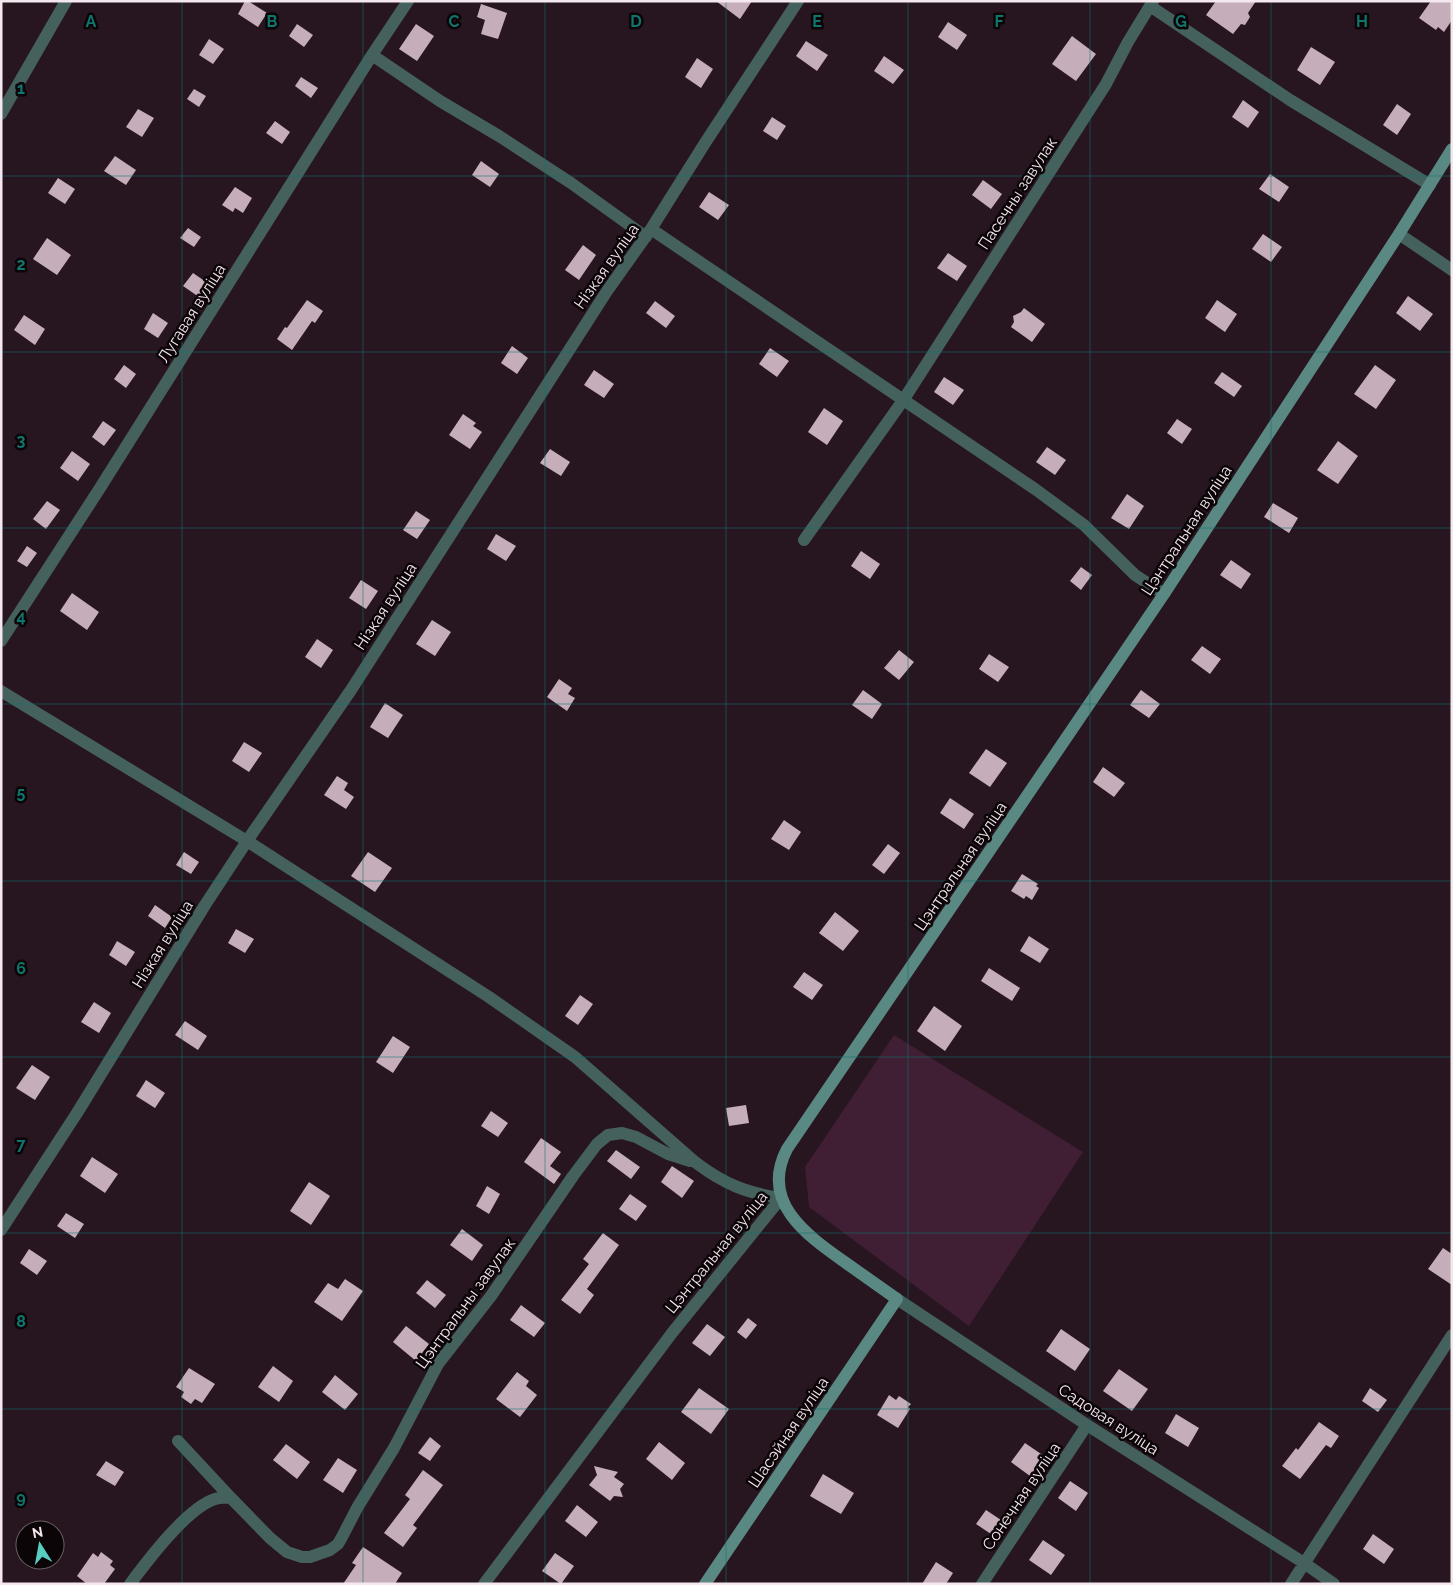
<svg xmlns="http://www.w3.org/2000/svg" width="1453" height="1585" viewBox="0 0 1453 1585" font-family="Raleway,sans-serif">
  <style>
    .green { fill: #401e33 }
    .building { fill: #c5adba }
    .lines { fill: none; stroke-linecap: round; stroke-linejoin: round }
    .minor { stroke: #45615d; stroke-width: 12 }
    .secondary { stroke: #5a8882; stroke-width: 12 }
    .grid { fill: none; stroke: #0f766e; stroke-width: 1; stroke-opacity: 0.55 }
    .labels { text-anchor: middle; stroke-width: 5; stroke-linejoin: round; paint-order: stroke }
    .street-label { font-size: 16px; fill: #f4e7ee; stroke: #0b0508 }
    .grid-label { font-size: 16px; text-anchor: middle; font-weight: bold; fill: #0f766e; stroke: #0b0508; stroke-width: 5; stroke-linejoin: round; paint-order: stroke }
  </style>
  <rect width="100%" height="100%" fill="#271620"/>
  <path class="green" d="M894,1035L1083,1152L969,1326L809,1207L805,1167Z"/>
  <path class="building" d="M245,1H248L267,13L258,27L238,14Z
    M716,1H752L740,19Z
    M1216,1H1256L1248,13L1250,17L1245,25L1241,24L1233,34L1206,15Z
    M1431,1H1452V20L1444,32L1438,27L1436,30L1419,18Z
    M481,4L507,13L498,39L481,34L485,20L477,17Z
    M948,22L967,35L957,50L938,37Z
    M297,24L313,35L304,47L289,36Z
    M416,24L434,36L417,61L399,49Z
    M1072,36L1096,54L1076,81L1052,64Z
    M209,39L224,49L213,64L199,55Z
    M806,41L828,55L817,71L796,56Z
    M1311,47L1335,62L1320,85L1297,70Z
    M884,56L904,70L893,84L874,71Z
    M697,58L713,69L701,88L685,77Z
    M301,77L318,88L311,98L295,86Z
    M194,89L206,96L199,107L187,99Z
    M1243,100L1259,112L1248,128L1232,117Z
    M1397,104L1411,114L1397,135L1383,125Z
    M138,109L154,118L142,137L126,127Z
    M772,117L786,126L777,140L763,131Z
    M275,121L290,132L282,144L266,133Z
    M115,156L136,170L126,185L104,171Z
    M481,161L499,174L490,187L472,175Z
    M1270,174L1289,187L1279,202L1259,189Z
    M58,178L75,189L65,204L48,193Z
    M983,180L1002,194L991,209L972,195Z
    M235,187L252,198L243,213L235,208L233,212L222,205Z
    M709,192L729,205L718,220L699,207Z
    M188,228L201,237L194,247L180,238Z
    M1263,234L1282,247L1271,262L1252,249Z
    M47,238L71,255L57,275L33,259Z
    M583,245L596,255L579,280L565,270Z
    M948,253L967,266L957,281L937,268Z
    M193,273L209,284L199,297L183,286Z
    M1408,296L1433,314L1420,331L1396,313Z
    M307,300L323,311L315,323L312,321L292,350L277,339L285,327L287,328Z
    M1217,300L1237,314L1225,332L1205,318Z
    M655,301L675,316L666,328L646,313Z
    M1024,308L1045,324L1032,342L1011,327L1014,322L1013,316L1021,312Z
    M153,313L168,323L158,338L144,329Z
    M24,315L45,329L35,345L14,330Z
    M512,346L528,358L517,374L501,363Z
    M770,348L789,361L777,377L759,364Z
    M124,365L136,374L126,388L114,379Z
    M1375,365L1396,380L1376,409L1354,394Z
    M594,370L614,384L604,398L584,385Z
    M1222,372L1242,386L1234,397L1214,383Z
    M944,377L964,390L953,405L934,392Z
    M824,408L843,421L827,445L808,432Z
    M463,414L476,423L473,426L482,432L470,449L449,435Z
    M1177,419L1192,429L1182,444L1167,433Z
    M103,421L116,430L104,446L92,437Z
    M1338,441L1358,456L1338,484L1317,470Z
    M1047,447L1066,460L1055,475L1036,462Z
    M550,449L570,462L561,476L540,463Z
    M72,451L90,464L78,481L60,468Z
    M1127,494L1144,506L1129,529L1111,518Z
    M47,501L60,510L46,529L33,519Z
    M1273,503L1298,518L1289,533L1264,517Z
    M416,511L430,520L417,539L403,530Z
    M496,534L516,546L506,561L487,549Z
    M27,546L37,553L27,567L17,561Z
    M861,551L880,564L870,579L851,566Z
    M1231,560L1251,574L1241,589L1220,575Z
    M1081,567L1092,575L1081,590L1070,581Z
    M361,580L378,591L366,609L349,598Z
    M72,593L99,612L87,630L60,611Z
    M432,620L451,632L435,656L416,644Z
    M317,639L333,650L321,668L305,657Z
    M1202,646L1221,659L1210,674L1191,660Z
    M899,650L914,662L899,680L884,668Z
    M989,654L1009,667L998,682L979,669Z
    M559,679L572,688L568,694L575,698L567,711L547,697Z
    M863,690L882,704L872,719L852,705Z
    M1141,690L1160,704L1149,718L1130,705Z
    M385,703L403,715L388,738L370,727Z
    M244,742L262,753L249,772L232,761Z
    M986,749L1007,763L990,787L969,773Z
    M1103,767L1125,783L1114,797L1093,782Z
    M337,776L348,783L344,790L354,797L346,809L324,795Z
    M950,798L974,814L964,829L940,813Z
    M784,820L801,832L789,850L771,839Z
    M888,844L900,853L884,874L872,865Z
    M184,852L199,862L191,874L176,865Z
    M368,852L392,868L375,892L351,876Z
    M1022,874L1038,884L1036,886L1039,888L1032,900L1026,896L1024,899L1011,891Z
    M155,905L172,917L165,928L148,916Z
    M835,912L859,931L843,951L819,933Z
    M236,929L254,939L245,953L228,943Z
    M1029,936L1049,949L1040,963L1020,951Z
    M117,941L135,952L126,966L109,955Z
    M989,968L1020,988L1012,1001L981,981Z
    M804,972L823,985L812,1000L793,987Z
    M580,995L593,1004L578,1025L565,1016Z
    M94,1002L111,1013L99,1033L81,1022Z
    M934,1006L962,1026L945,1051L917,1031Z
    M185,1021L207,1036L198,1050L175,1035Z
    M393,1036L410,1047L393,1073L376,1062Z
    M32,1065L50,1077L35,1100L16,1088Z
    M146,1080L165,1093L155,1108L136,1096Z
    M746,1105L749,1123L729,1126L726,1108Z
    M491,1111L508,1123L498,1137L481,1126Z
    M541,1138L561,1152L550,1166L561,1174L554,1184L524,1162Z
    M616,1150L640,1167L631,1179L607,1161Z
    M92,1157L118,1174L105,1193L80,1176Z
    M672,1166L694,1181L682,1198L661,1182Z
    M309,1182L330,1196L311,1225L290,1211Z
    M487,1186L500,1194L489,1214L476,1206Z
    M630,1194L647,1206L636,1221L619,1209Z
    M66,1213L84,1224L75,1238L57,1226Z
    M462,1229L483,1245L472,1261L450,1245Z
    M603,1233L619,1245L587,1289L594,1295L580,1314L561,1300L589,1264L583,1259Z
    M1443,1248L1452,1254V1285L1428,1269Z
    M29,1249L47,1261L37,1275L20,1263Z
    M345,1279L363,1291L342,1321L314,1302L328,1283L338,1289Z
    M427,1280L446,1295L435,1308L416,1293Z
    M521,1305L545,1323L534,1337L510,1320Z
    M748,1318L757,1325L746,1339L737,1332Z
    M707,1324L725,1337L710,1356L692,1343Z
    M406,1326L429,1344L416,1361L393,1342Z
    M1061,1329L1090,1349L1075,1371L1046,1351Z
    M273,1366L293,1381L279,1402L258,1387Z
    M189,1368L215,1384L202,1403L195,1399L191,1404L181,1397L184,1392L176,1387Z
    M1119,1369L1148,1389L1132,1411L1103,1391Z
    M517,1372L529,1381L526,1386L537,1395L520,1417L496,1399Z
    M335,1375L358,1394L345,1410L322,1392Z
    M699,1388L729,1409L711,1434L681,1412Z
    M1370,1388L1387,1400L1378,1412L1362,1401Z
    M889,1395L896,1400L899,1396L911,1404L908,1407L910,1409L898,1428L877,1415Z
    M1176,1414L1199,1428L1188,1447L1165,1433Z
    M1319,1422L1339,1436L1331,1448L1326,1445L1300,1479L1282,1466L1296,1448L1298,1450Z
    M430,1437L441,1446L430,1461L418,1453Z
    M659,1442L685,1463L672,1480L646,1459Z
    M1025,1443L1044,1456L1030,1476L1011,1462Z
    M286,1444L310,1462L297,1479L273,1460Z
    M338,1458L357,1470L343,1493L323,1480Z
    M106,1461L124,1472L115,1486L96,1475Z
    M594,1466L618,1472L614,1477L624,1484L620,1489L623,1497L614,1496L610,1501L589,1485L597,1475Z
    M423,1470L443,1485L413,1525L417,1528L403,1547L384,1533L410,1499L405,1495Z
    M823,1474L854,1493L841,1514L810,1496Z
    M1070,1481L1088,1493L1076,1511L1058,1498Z
    M577,1505L598,1522L586,1537L565,1521Z
    M986,1510L1001,1520L991,1534L976,1524Z
    M1373,1534L1394,1549L1384,1564L1363,1549Z
    M1043,1540L1065,1555L1051,1575L1029,1560Z
    M363,1547L402,1573L395,1584H343L356,1565L352,1563Z
    M101,1552L113,1561L110,1565L115,1569L104,1584H87L77,1576L93,1553L98,1557Z
    M555,1553L574,1566L561,1584L542,1571Z
    M936,1562L953,1573L946,1584H922Z"/>
  <g class="lines">
    <path class="minor" d="M1150,6L1290,100L1430,185
      M372,55L440,101L499,136L571,183L646,237
      M1,114L66,1
      M651,229L1035,489L1084,525L1135,575L1164,594
      M1399,234L1452,270
      M804,540L904,399L1106,84L1128,42L1153,1
      M1,641L100,488L372,55L408,1
      M1,691L247,841L489,997L575,1057L695,1162C724,1184 746,1193 781,1198
      M1,1230L77,1113L205,905L247,841L351,690L607,291L651,229L705,143L798,1
      M897,1299L1087,1425L1304,1563L1334,1584
      M178,1441L231,1498L270,1538L287,1552L302,1557H310L330,1550L338,1544L342,1537L357,1508L394,1448L438,1364L491,1296L573,1176L597,1144L608,1135L622,1133L636,1137L668,1154L690,1161
      M130,1584C148,1560 187,1508 215,1499C221,1497 225,1498 231,1498
      M484,1584L672,1333L781,1198
      M982,1584L1087,1425
      M1291,1584L1452,1335"/>
    <path class="secondary" d="M705,1584L897,1299C880,1287 863,1275 846,1263C808,1236 759,1203 787,1149L1164,594L1399,234L1452,149"/>
  </g>
  <path class="grid" d="M182,1V1584M363,1V1584M545,1V1584M726,1V1584M908,1V1584M1090,1V1584M1271,1V1584M1,176H1452M1,352H1452M1,528H1452M1,704H1452M1,881H1452M1,1057H1452M1,1233H1452M1,1409H1452"/>
  <g class="labels">
    <g class="street-label">
      <text transform="translate(1017 193) rotate(-57)" y="6">Пасечны завулак</text>
      <text transform="translate(606 266) rotate(-55)" y="6">Нізкая вуліца</text>
      <text transform="translate(191 313) rotate(-58)" y="6">Лугавая вуліца</text>
      <text transform="translate(1186 530) rotate(-57)" y="6">Цэнтральная вуліца</text>
      <text transform="translate(385 606) rotate(-57)" y="6">Нізкая вуліца</text>
      <text transform="translate(960 866) rotate(-56)" y="6">Цэнтральная вуліца</text>
      <text transform="translate(162 944) rotate(-58)" y="6">Нізкая вуліца</text>
      <text transform="translate(716 1252) rotate(-51)" y="6">Цэнтральная вуліца</text>
      <text transform="translate(465 1303) rotate(-54)" y="6">Цэнтральны завулак</text>
      <text transform="translate(1109 1419) rotate(33)" y="6">Садовая вуліца</text>
      <text transform="translate(788 1432) rotate(-56)" y="6">Шасэйная вуліца</text>
      <text transform="translate(1021 1496) rotate(-56)" y="6">Сонечная вуліца</text>
    </g>
  </g>
  <g class="grid-label">
    <text x="91" y="27">A</text>
    <text x="272" y="27">B</text>
    <text x="454" y="27">C</text>
    <text x="636" y="27">D</text>
    <text x="817" y="27">E</text>
    <text x="999" y="27">F</text>
    <text x="1181" y="27">G</text>
    <text x="1362" y="27">H</text>
    <text x="21" y="94">1</text>
    <text x="21" y="270">2</text>
    <text x="21" y="446">3</text>
    <text x="21" y="622">4</text>
    <text x="21" y="798">5</text>
    <text x="21" y="974">6</text>
    <text x="21" y="1150">7</text>
    <text x="21" y="1327">8</text>
    <text x="21" y="1503">9</text>
  </g>
  <rect width="1453" height="1585" fill="none" stroke="#f4e7ee" stroke-width="5"/>
  <g transform="translate(40 1545) rotate(349)"><circle r="24" fill="#0b0508" stroke="#685f64"/>
  <path d="M0-4L9 19L0 12L-9 19Z" fill="#58cec0"/>
  <text y="-8" font-size="14" font-weight="bold" text-anchor="middle" fill="#f4e7ee">N</text>
  </g>
</svg>
